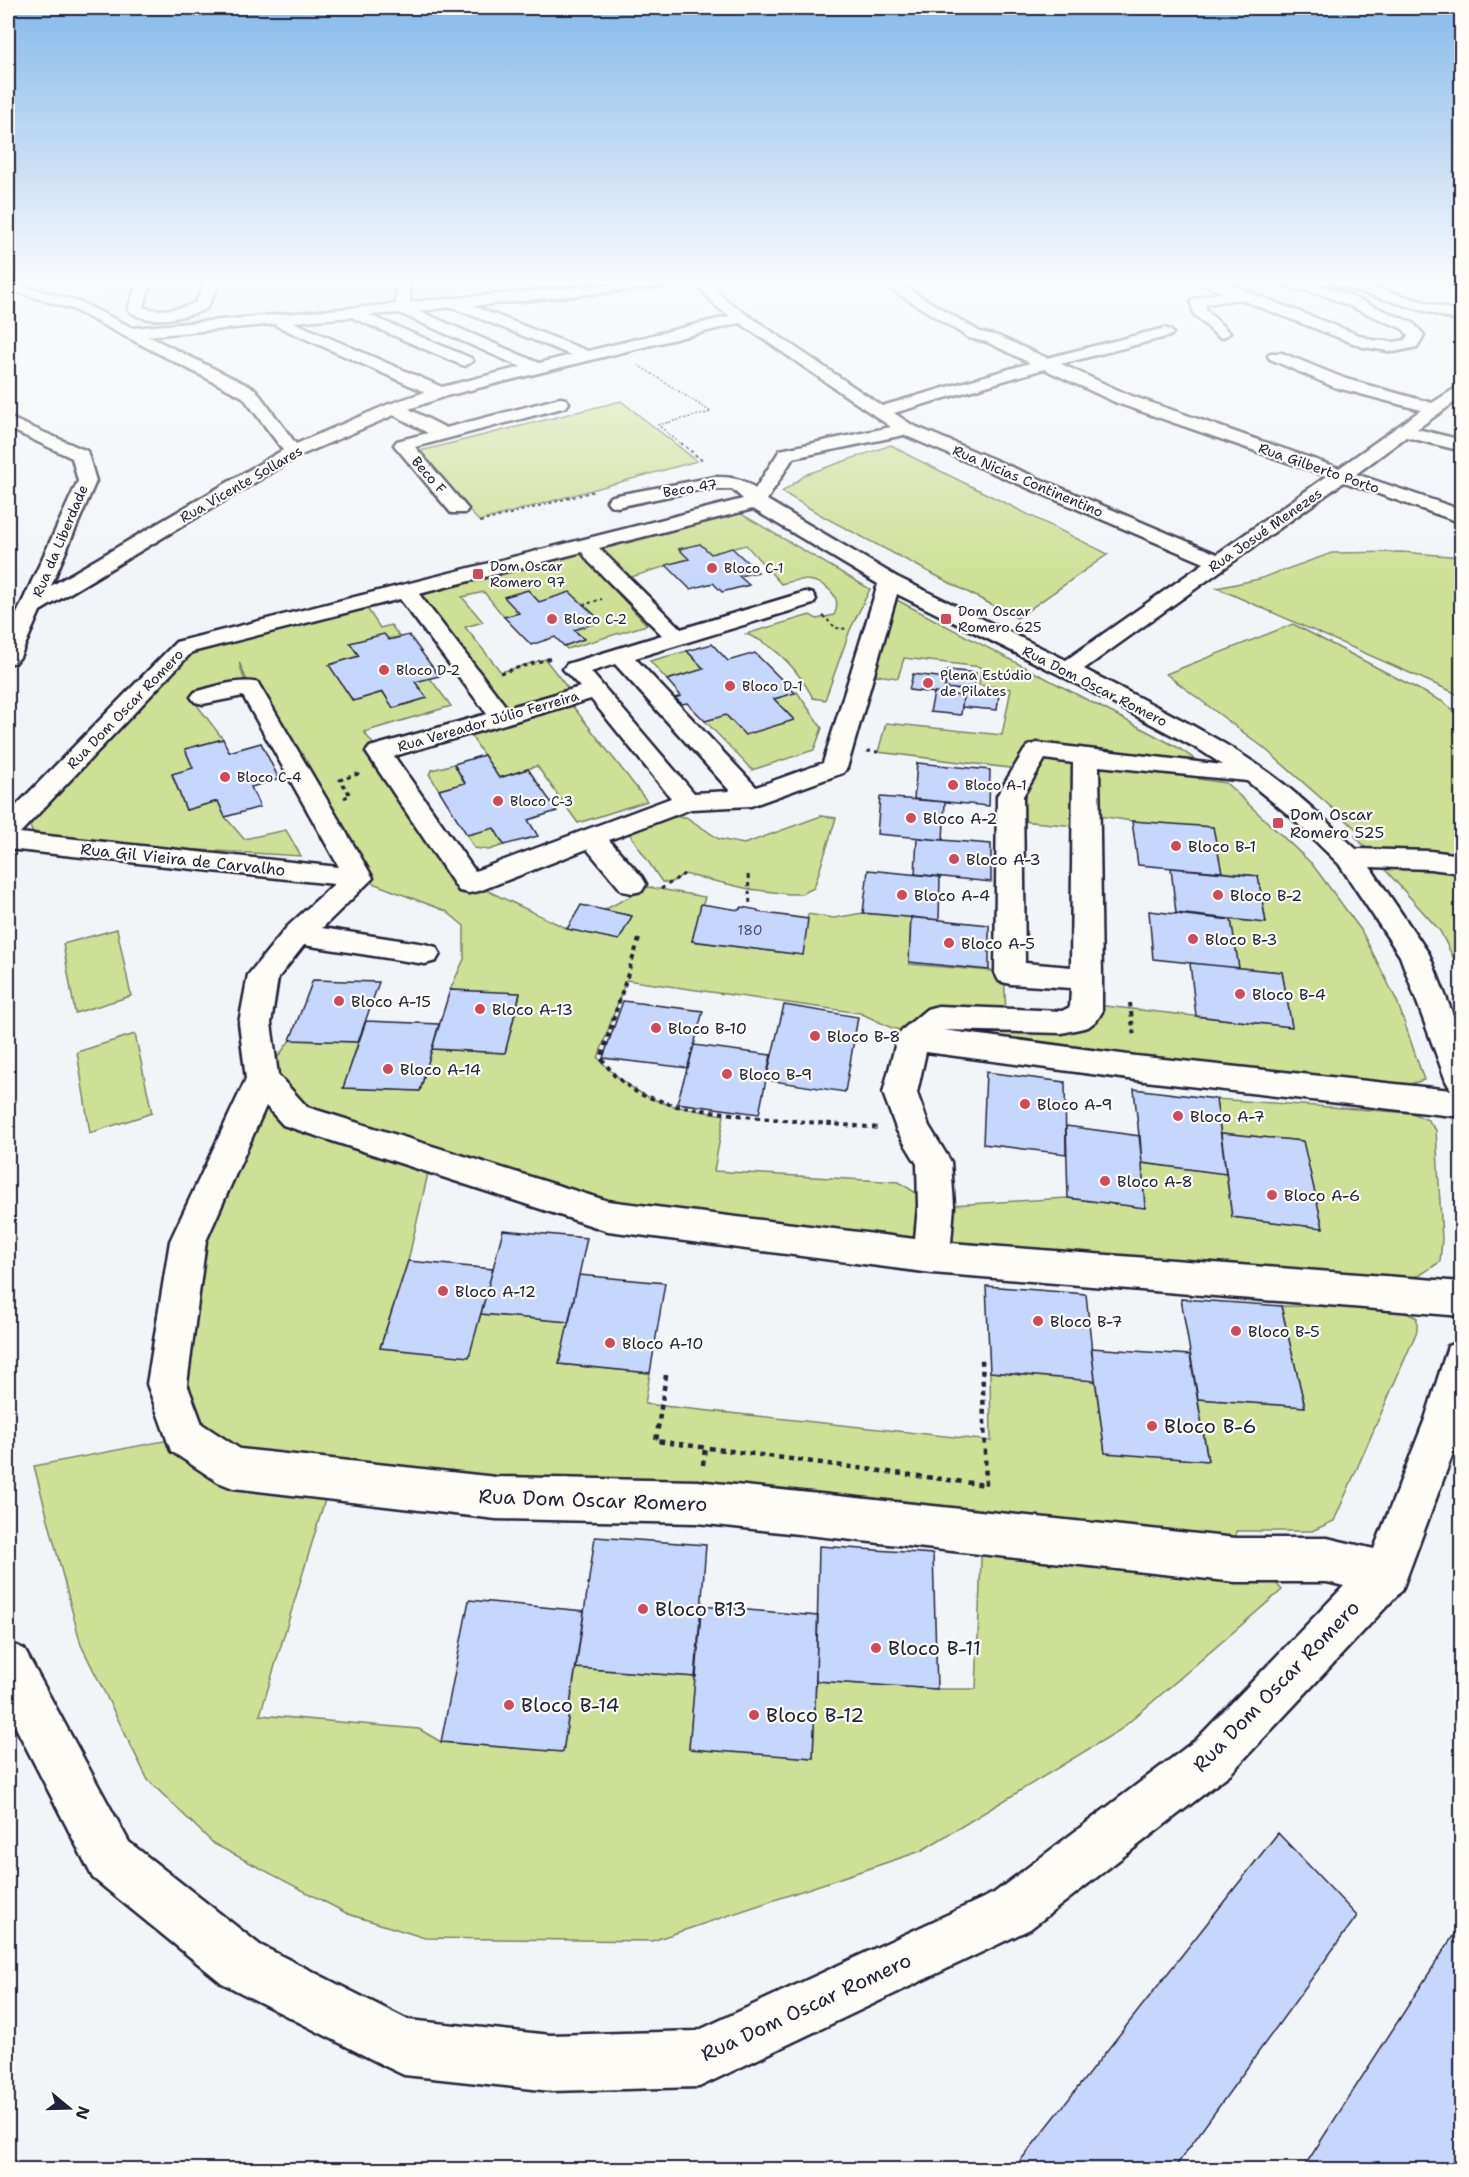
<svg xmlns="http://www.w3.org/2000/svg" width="1469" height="2177" viewBox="0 0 1469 2177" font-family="'Shantell Sans',sans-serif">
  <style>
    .built { fill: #e5ecfa }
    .green { fill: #cee095; stroke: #788168; stroke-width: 1.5; fill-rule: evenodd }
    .building { fill: #c6d7fd; stroke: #22223b; stroke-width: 1.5 }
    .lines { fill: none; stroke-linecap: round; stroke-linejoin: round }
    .minor-casing { stroke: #22223b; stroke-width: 5 }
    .major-casing { stroke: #22223b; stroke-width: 5 }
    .path-far4 { stroke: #22223b; stroke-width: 1.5; stroke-dasharray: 2 2; stroke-linecap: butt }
    .path-far3 { stroke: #22223b; stroke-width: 2; stroke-dasharray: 3 3; stroke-linecap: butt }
    .path-far2 { stroke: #22223b; stroke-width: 3; stroke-dasharray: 4 4; stroke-linecap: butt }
    .path-far1 { stroke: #22223b; stroke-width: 4; stroke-dasharray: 4.5 4.5; stroke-linecap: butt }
    .path { stroke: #22223b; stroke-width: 4.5; stroke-dasharray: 5 5; stroke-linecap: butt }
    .minor { fill: #fdfcf7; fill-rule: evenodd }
    .major { fill: #fdfcf7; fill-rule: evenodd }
    .poi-dot { fill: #d1495b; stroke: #fdfcf7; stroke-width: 2 }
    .labels { text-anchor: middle; stroke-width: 4.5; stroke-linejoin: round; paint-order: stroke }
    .far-street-label { font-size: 14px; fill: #22223b; stroke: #fdfcf7 }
    .far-poi-label { font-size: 14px; fill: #22223b; stroke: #fdfcf7; text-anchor: start }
    .number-label { font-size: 14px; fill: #4b4f6c }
    .poi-label { font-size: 16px; fill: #22223b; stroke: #fdfcf7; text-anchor: start }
    .street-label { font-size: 16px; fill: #22223b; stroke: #fdfcf7 }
    .near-poi-label { font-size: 20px; fill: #22223b; stroke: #fdfcf7; text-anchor: start }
    .near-street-label { font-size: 20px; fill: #22223b; stroke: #fdfcf7 }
  </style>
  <rect width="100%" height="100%" fill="#f2f5f8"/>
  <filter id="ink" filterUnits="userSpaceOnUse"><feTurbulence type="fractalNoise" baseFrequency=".0167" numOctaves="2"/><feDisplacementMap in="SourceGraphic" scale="12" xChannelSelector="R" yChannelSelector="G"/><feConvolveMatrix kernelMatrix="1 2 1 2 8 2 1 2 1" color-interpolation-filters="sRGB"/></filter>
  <g filter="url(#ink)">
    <path class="built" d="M107,281H491L495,292L182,324L150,323L114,315L96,302Z
      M1401,281H1461V298Z"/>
    <path class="green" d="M621,401L697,461L479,521L412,453Z
      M891,445L910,456L1108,554L1017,618L826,518L782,492L807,474Z
      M736,511L870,589L850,630L825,700L813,698C798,670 776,645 746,634L810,615L817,619L834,615C844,596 824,581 806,580C798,579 789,582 781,584L746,545L711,554L700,544L679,549L689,559L619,581L592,547Z
      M578,551L647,625L567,649L564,646L584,639L574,630L570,593L539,602L528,590L505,597L519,613L504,617L484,592L462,597L483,622L465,627L501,672L545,659L574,696L502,717L418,591Z
      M1402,552L1461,557V698L1453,692L1217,588L1259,579L1332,553Z
      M895,599L1177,747L1203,765L1194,770L1199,779L1226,783L1312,864L1361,930L1397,1001L1424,1080L1410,1084L1380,1082L913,1033L892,1028L860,1013L626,980L598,1058C639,1102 666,1106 724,1115L714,1171L899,1182L936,1206L1068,1198L1145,1208L1142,1163L1226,1174L1232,1217L1323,1228L1302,1141L1221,1133L1216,1099L1412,1113L1428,1120L1436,1130L1442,1239L1440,1262L1420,1275L1363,1290L608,1216L431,1160L408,1261L380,1347L468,1356L481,1314L569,1322L559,1364L650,1373L645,1404L991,1441L990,1372L1095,1381L1105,1452L1208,1461L1198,1399L1305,1407L1281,1306C1314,1307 1391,1302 1417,1318V1331L1334,1521L1312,1531H1236V1560L1274,1581L1282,1590L1120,1730L921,1851L652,1941L425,1938L348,1914L214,1844L148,1780L81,1645L34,1466L185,1437L188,1241L262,1079L290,1040L358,1042L344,1088L420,1091L432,1049L505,1053L520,994L450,990L464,959V926L446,911L359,878L250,688L239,662L245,682L190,696L223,739L185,749L193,768L172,775L186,810L218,801L225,817L244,839L286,830L301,856L132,846L46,836L32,831L29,824L192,652L201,648L365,605L380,628L391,625L400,637L351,643L359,656L330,665L353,701L383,692L394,708L426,698L415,682L429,677L451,706L364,732L379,752L465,888L488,891L568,929L619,940L632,916L604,910L648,887L705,897L692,941L802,955L808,914L834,918L863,913L911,917L909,964L1004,972L1006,1014L1062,1022L1087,1004L1292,1027L1282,972L1239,968L1231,920L1266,923L1258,876L1222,872L1132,821L1087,814L1086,827L1010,820L1026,770L878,752L886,723L1002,735L1011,689L979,685L981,667L904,658L898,678L868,674ZM331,1480L982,1532L976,1689H937L816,1681L813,1758L689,1748L696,1677L576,1668L563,1752L441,1742L419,1729L260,1715Z
      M1293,624L1443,702L1461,716V973L1440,931L1355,836H1364L1264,748L1166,674Z
      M687,651L704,669L667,680L650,661Z
      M797,692L822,728L814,750L752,770L705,721L726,715L745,735L794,720L774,699Z
      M571,704L647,801L578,823L537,766L499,778L469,733Z
      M454,764L465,783L439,790L429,774L432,770Z
      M821,816L836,818L814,888L801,894H789L749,889L684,874L670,883L662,882L627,830L650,817H686L719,839L744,844Z
      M494,828L504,845L489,850L474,848L467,835Z
      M117,929L131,996L75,1013L63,944Z
      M135,1034L152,1113L90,1133L77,1052Z"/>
    <path class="building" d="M700,544L711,554L732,548L758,572L739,576L749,585L722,592L713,583L690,589L666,565L689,559L679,549Z
      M528,590L539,602L570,592L601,621L574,630L584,639L564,646L555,637L531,645L504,617L519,613L504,597Z
      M384,634L389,640L409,635L439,676L415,682L427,698L393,708L383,692L353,701L329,665L359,656L350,643Z
      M712,644L728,661L755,653L795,693L774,699L794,720L745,735L726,715L705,721L687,703L682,704L675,698L681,696L667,680L704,669L687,651Z
      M948,670L976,673L974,691L945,688Z
      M913,674L946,678L944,694L909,690Z
      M964,690L999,694L997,710L962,707Z
      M934,693L963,696L961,715L930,712Z
      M223,739L229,752L261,743L279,779L251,787L260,807L225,817L218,801L186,810L172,774L193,768L185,749Z
      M484,755L499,778L528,769L557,811L528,820L538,836L504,845L494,828L467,835L439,790L465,783L454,764Z
      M917,763L990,770L989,806L914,799Z
      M880,797L945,802L943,840L877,834Z
      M1132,821L1213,827L1222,872L1138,865Z
      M917,838L991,844V882L915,874Z
      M1171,868L1258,876L1266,923L1176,913Z
      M868,870L940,877L939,920L863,913Z
      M701,904L739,910L742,907L758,910V912L808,919L803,955L692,941Z
      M581,905L604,910L632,916L619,940L567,929Z
      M1149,911L1231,920L1239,968L1153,959Z
      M911,917L989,925V970L909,962Z
      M1190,963L1282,972L1292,1027L1196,1016Z
      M313,980L379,982L358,1042L290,1040Z
      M450,990L520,993L505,1053L432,1049Z
      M623,1001L703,1011L688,1068L603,1058Z
      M784,1005L858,1017L845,1092L766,1080Z
      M366,1021L439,1024L420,1091L343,1088Z
      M694,1045L771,1055L759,1114L677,1103Z
      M986,1072L1065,1082L1066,1154L983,1144Z
      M1134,1089L1216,1099L1226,1174L1142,1163Z
      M1066,1126L1140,1136L1145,1208L1068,1198Z
      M1221,1133L1303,1141L1323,1228L1232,1217Z
      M503,1230L587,1238L569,1322L481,1314Z
      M408,1261L493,1269L469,1357L380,1348Z
      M579,1275L665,1283L650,1373L559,1364Z
      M986,1286L1086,1294L1095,1381L990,1372Z
      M1181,1299L1281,1306L1305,1407L1198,1399Z
      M1091,1348L1190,1355L1208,1461L1105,1453Z
      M595,1537L706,1545L696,1677L576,1668Z
      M819,1546L933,1554L937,1689L816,1681Z
      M469,1600L584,1611L563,1752L441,1742Z
      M701,1606L818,1616L813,1758L689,1749Z
      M1278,1833L1357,1916L1173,2170H1013Z
      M1462,1922V2170H1302Z"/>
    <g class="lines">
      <g class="minor-casing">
        <path id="minor" d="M8,281L82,303L133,328L396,304V281H410V302L645,281H709L727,301L882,406L1030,363L987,342L969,338L878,281H895L980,332L998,336L1047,358L1165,328L1170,330L1173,333L1170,336L1061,364L1129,395L1339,468L1421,410L1334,387L1270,359L1268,356L1270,353H1282L1346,379L1432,403L1462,384V397L1417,429L1462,440V451L1406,437L1356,474L1462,510V523L1344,482L1084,669C1144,701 1206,729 1262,768C1296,791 1326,821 1356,849L1430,851L1462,855V873L1430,869L1370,867L1429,954L1462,1038V1117L1136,1080L926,1052L917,1093L929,1126L951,1162L954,1206L951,1243L1462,1282V1316L932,1273L608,1231L283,1125L266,1106L206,1241L187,1384L202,1424L240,1449L496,1477L697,1481L1236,1538H1327L1374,1549L1425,1419L1448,1346L1462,1341V1429L1402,1590L1231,1773L1030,1929L699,2087L551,2091L404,2075L385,2066L222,1983L93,1878L8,1712V1642L24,1649L129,1842L260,1945L408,2020L551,2035L697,2031L994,1893L1197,1739L1344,1586L1327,1582H1236L697,1523L496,1519L233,1488L218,1482L171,1451L147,1384L170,1241L246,1079L239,1023L248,975L287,927L334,884L8,849V814L176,642L743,499L732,489L698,490L617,507L610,505L607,501L610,497L617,495L715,477C730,477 744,478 755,489L780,450L891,427L740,323L446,396L409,409L446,428L560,398L566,399L569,403L566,407L415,447L468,509L465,513H451L394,445L397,441L428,433L394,415L299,456L40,611L20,657L16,662L8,664V633L78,481L72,458L8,428V417L87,451L96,481L51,586L283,450L243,397L72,309L8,289ZM696,283L717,307L730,316L588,351L473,306ZM454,307L456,309L571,355L539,363L419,311ZM399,313L521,367L442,387L293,322L351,317L459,364L465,366L473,361L471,358L369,315ZM275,324L277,326L425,392L389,404L296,444L255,389L148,336ZM1044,369L1117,403L1327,476L1217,554L912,425L894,413ZM904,435L1204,563L1066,660L897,577L767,500L793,458ZM753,509L878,584L823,763L756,787L635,658L813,604L816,599L813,594L805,592L681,629L599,548ZM582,552L589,562L662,635L567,664L563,669L580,687L507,708L419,594ZM897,594L1060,675L1200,750L1223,765L1037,743L1028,746L1024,751L997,796L995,973L999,981L1010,984L1071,988L1070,1007L1062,1011L938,1006L927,1009L902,1030L897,1038L883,1093L897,1131L917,1164L918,1206L915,1239L608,1201L307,1107L278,1075L271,1023L278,978L304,945L425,964L436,961L440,954L436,947L425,944L322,928L373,878L258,683C240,678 213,687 195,692L191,697L195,702L203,704L243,696L339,867L20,833L192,652L400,599L487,714L370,747L366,752L459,891L469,893L479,891L587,849L622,891L632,893L642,891L646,884L642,877L609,840L691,809L751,806L843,773L847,768ZM615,664L730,791L694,793L591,672ZM591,699L671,798L475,871L394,756ZM1045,759L1073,763L1071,967L1025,963L1023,796ZM1099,766L1247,781L1290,816L1339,864L1400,956L1446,1081L1451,1090L1136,1056L943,1030L1062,1033L1088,1027L1097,1020L1102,1012V979Z
          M138,281H152L143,307C159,313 179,309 195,303L207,281H221L206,309C186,317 144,328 128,309Z
          M1200,281H1220L1372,340L1394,342L1405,340L1408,335L1403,329L1326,296L1280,284L1278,281H1301L1336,290L1413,323L1424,335L1417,347L1394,352L1363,347L1239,299L1206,304V310L1230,333L1222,338L1217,336L1194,314L1191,302L1193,299L1222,292L1202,284Z"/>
      </g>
      <g class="major-casing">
        <path id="major" d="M1331,281H1353L1462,313V322L1333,284Z"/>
      </g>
      <path class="path-far4" d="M93,291L98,281
        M638,365L711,412L658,425L682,445"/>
      <path class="path-far3" d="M681,443L704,462
        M480,522L595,491
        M583,605L602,599
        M823,616L836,628L847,629"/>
      <path class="path-far2" d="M500,673L551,658
        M867,751L878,752
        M344,798L350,795L340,780L358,774L356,770
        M748,875L750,905
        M661,889L684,874"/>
      <path class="path-far1" d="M639,939L601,1058L615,1076L639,1094L676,1106L759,1118L880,1128
        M1130,1003L1134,1038"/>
      <path class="path" d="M666,1375L656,1441L986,1485L982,1358
        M703,1465L705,1448"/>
      <use href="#minor" class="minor"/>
      <use href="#major" class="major"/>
    </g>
  </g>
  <linearGradient id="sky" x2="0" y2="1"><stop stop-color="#86baeb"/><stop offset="0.48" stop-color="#f9fafc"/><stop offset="1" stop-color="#f9fafc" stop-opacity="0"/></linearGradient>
  <rect width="1469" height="586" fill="url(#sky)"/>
  <g class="poi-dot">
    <circle cx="712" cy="568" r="6"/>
    <rect x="472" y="568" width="12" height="12" rx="3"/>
    <circle cx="552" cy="619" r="6"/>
    <rect x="940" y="613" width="12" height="12" rx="3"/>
    <circle cx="384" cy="670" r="6"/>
    <circle cx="928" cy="683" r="6"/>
    <circle cx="730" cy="686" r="6"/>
    <circle cx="225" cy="777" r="6"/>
    <circle cx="953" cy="785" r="6"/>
    <circle cx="498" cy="801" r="6"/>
    <circle cx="911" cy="818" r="6"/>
    <rect x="1272" y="817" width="12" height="12" rx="3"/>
    <circle cx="1176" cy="846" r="6"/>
    <circle cx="954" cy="859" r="6"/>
    <circle cx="902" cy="895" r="6"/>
    <circle cx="1218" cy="895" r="6"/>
    <circle cx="1193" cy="939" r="6"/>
    <circle cx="949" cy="943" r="6"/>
    <circle cx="1240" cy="994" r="6"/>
    <circle cx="339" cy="1001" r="6"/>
    <circle cx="480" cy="1009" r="6"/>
    <circle cx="656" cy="1028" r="6"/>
    <circle cx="815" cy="1036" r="6"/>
    <circle cx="388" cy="1069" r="6"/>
    <circle cx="727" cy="1074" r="6"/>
    <circle cx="1025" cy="1104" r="6"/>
    <circle cx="1178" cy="1116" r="6"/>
    <circle cx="1105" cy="1181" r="6"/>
    <circle cx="1272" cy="1195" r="6"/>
    <circle cx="443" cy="1291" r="6"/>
    <circle cx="1038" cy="1321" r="6"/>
    <circle cx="1236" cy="1331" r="6"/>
    <circle cx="610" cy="1343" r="6"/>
    <circle cx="1152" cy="1426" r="6"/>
    <circle cx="643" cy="1609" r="6"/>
    <circle cx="876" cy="1648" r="6"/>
    <circle cx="509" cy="1705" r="6"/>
    <circle cx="754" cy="1715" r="6"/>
  </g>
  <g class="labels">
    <g class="far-street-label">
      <text transform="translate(1319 468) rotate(19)" y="5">Rua Gilberto Porto</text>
      <text transform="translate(429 475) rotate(49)" y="5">Beco F</text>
      <text transform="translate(1028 481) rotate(23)" y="5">Rua Nicias Continentino</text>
      <text transform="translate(241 484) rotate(-30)" y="5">Rua Vicente Sollares</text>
      <text transform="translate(690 488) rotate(-9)" y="5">Beco 47</text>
      <text transform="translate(1265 530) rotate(-35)" y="5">Rua Josué Menezes</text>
      <text transform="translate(60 541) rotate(-67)" y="5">Rua da Liberdade</text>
      <text transform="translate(1095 686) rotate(27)" y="5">Rua Dom Oscar Romero</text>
      <text transform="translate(125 709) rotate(-46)" y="5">Rua Dom Oscar Romero</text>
      <text transform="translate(488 721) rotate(-16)" y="5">Rua Vereador Júlio Ferreira</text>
    </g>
    <g class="far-poi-label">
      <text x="490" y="571">Dom Oscar<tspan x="490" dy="16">Romero 97</tspan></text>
      <text x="724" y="573">Bloco C-1</text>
      <text x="958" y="616">Dom Oscar<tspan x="958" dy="16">Romero 625</tspan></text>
      <text x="564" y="624">Bloco C-2</text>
      <text x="396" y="675">Bloco D-2</text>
      <text x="940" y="680">Plena Estúdio<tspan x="940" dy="16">de Pilates</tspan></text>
      <text x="742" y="691">Bloco D-1</text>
      <text x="237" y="782">Bloco C-4</text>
      <text x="965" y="790">Bloco A-1</text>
      <text x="510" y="806">Bloco C-3</text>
    </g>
    <g class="number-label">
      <text x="750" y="935">180</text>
    </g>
    <g class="poi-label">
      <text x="1290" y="820">Dom Oscar<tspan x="1290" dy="18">Romero 525</tspan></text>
      <text x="923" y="824">Bloco A-2</text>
      <text x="1188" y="852">Bloco B-1</text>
      <text x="966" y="865">Bloco A-3</text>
      <text x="914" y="901">Bloco A-4</text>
      <text x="1230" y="901">Bloco B-2</text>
      <text x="1205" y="945">Bloco B-3</text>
      <text x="961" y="949">Bloco A-5</text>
      <text x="1252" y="1000">Bloco B-4</text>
      <text x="351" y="1007">Bloco A-15</text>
      <text x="492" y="1015">Bloco A-13</text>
      <text x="668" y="1034">Bloco B-10</text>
      <text x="827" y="1042">Bloco B-8</text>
      <text x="400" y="1075">Bloco A-14</text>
      <text x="739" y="1080">Bloco B-9</text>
      <text x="1037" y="1110">Bloco A-9</text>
      <text x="1190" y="1122">Bloco A-7</text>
      <text x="1117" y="1187">Bloco A-8</text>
      <text x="1284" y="1201">Bloco A-6</text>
      <text x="455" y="1297">Bloco A-12</text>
      <text x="1050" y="1327">Bloco B-7</text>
      <text x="1248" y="1337">Bloco B-5</text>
      <text x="622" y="1349">Bloco A-10</text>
    </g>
    <g class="street-label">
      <text transform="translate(183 859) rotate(6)" y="6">Rua Gil Vieira de Carvalho</text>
    </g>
    <g class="near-poi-label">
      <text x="1164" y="1433">Bloco B-6</text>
      <text x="655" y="1616">Bloco B13</text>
      <text x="888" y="1655">Bloco B-11</text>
      <text x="521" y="1712">Bloco B-14</text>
      <text x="766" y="1722">Bloco B-12</text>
    </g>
    <g class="near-street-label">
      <text transform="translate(593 1500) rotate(2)" y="7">Rua Dom Oscar Romero</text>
      <text transform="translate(1276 1686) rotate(-46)" y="7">Rua Dom Oscar Romero</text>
      <text transform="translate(806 2007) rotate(-25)" y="7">Rua Dom Oscar Romero</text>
    </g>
  </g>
  <rect width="1469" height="2177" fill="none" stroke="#fdfcf7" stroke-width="30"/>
  <rect x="15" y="15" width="1439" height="2147" fill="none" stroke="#22223b" stroke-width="2" filter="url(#ink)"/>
  <g transform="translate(69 2108) rotate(109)" stroke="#fdfcf7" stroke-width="4.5" paint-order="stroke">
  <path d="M0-4.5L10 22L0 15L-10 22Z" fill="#22223b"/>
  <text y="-9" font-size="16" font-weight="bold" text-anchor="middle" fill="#22223b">N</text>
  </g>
</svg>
